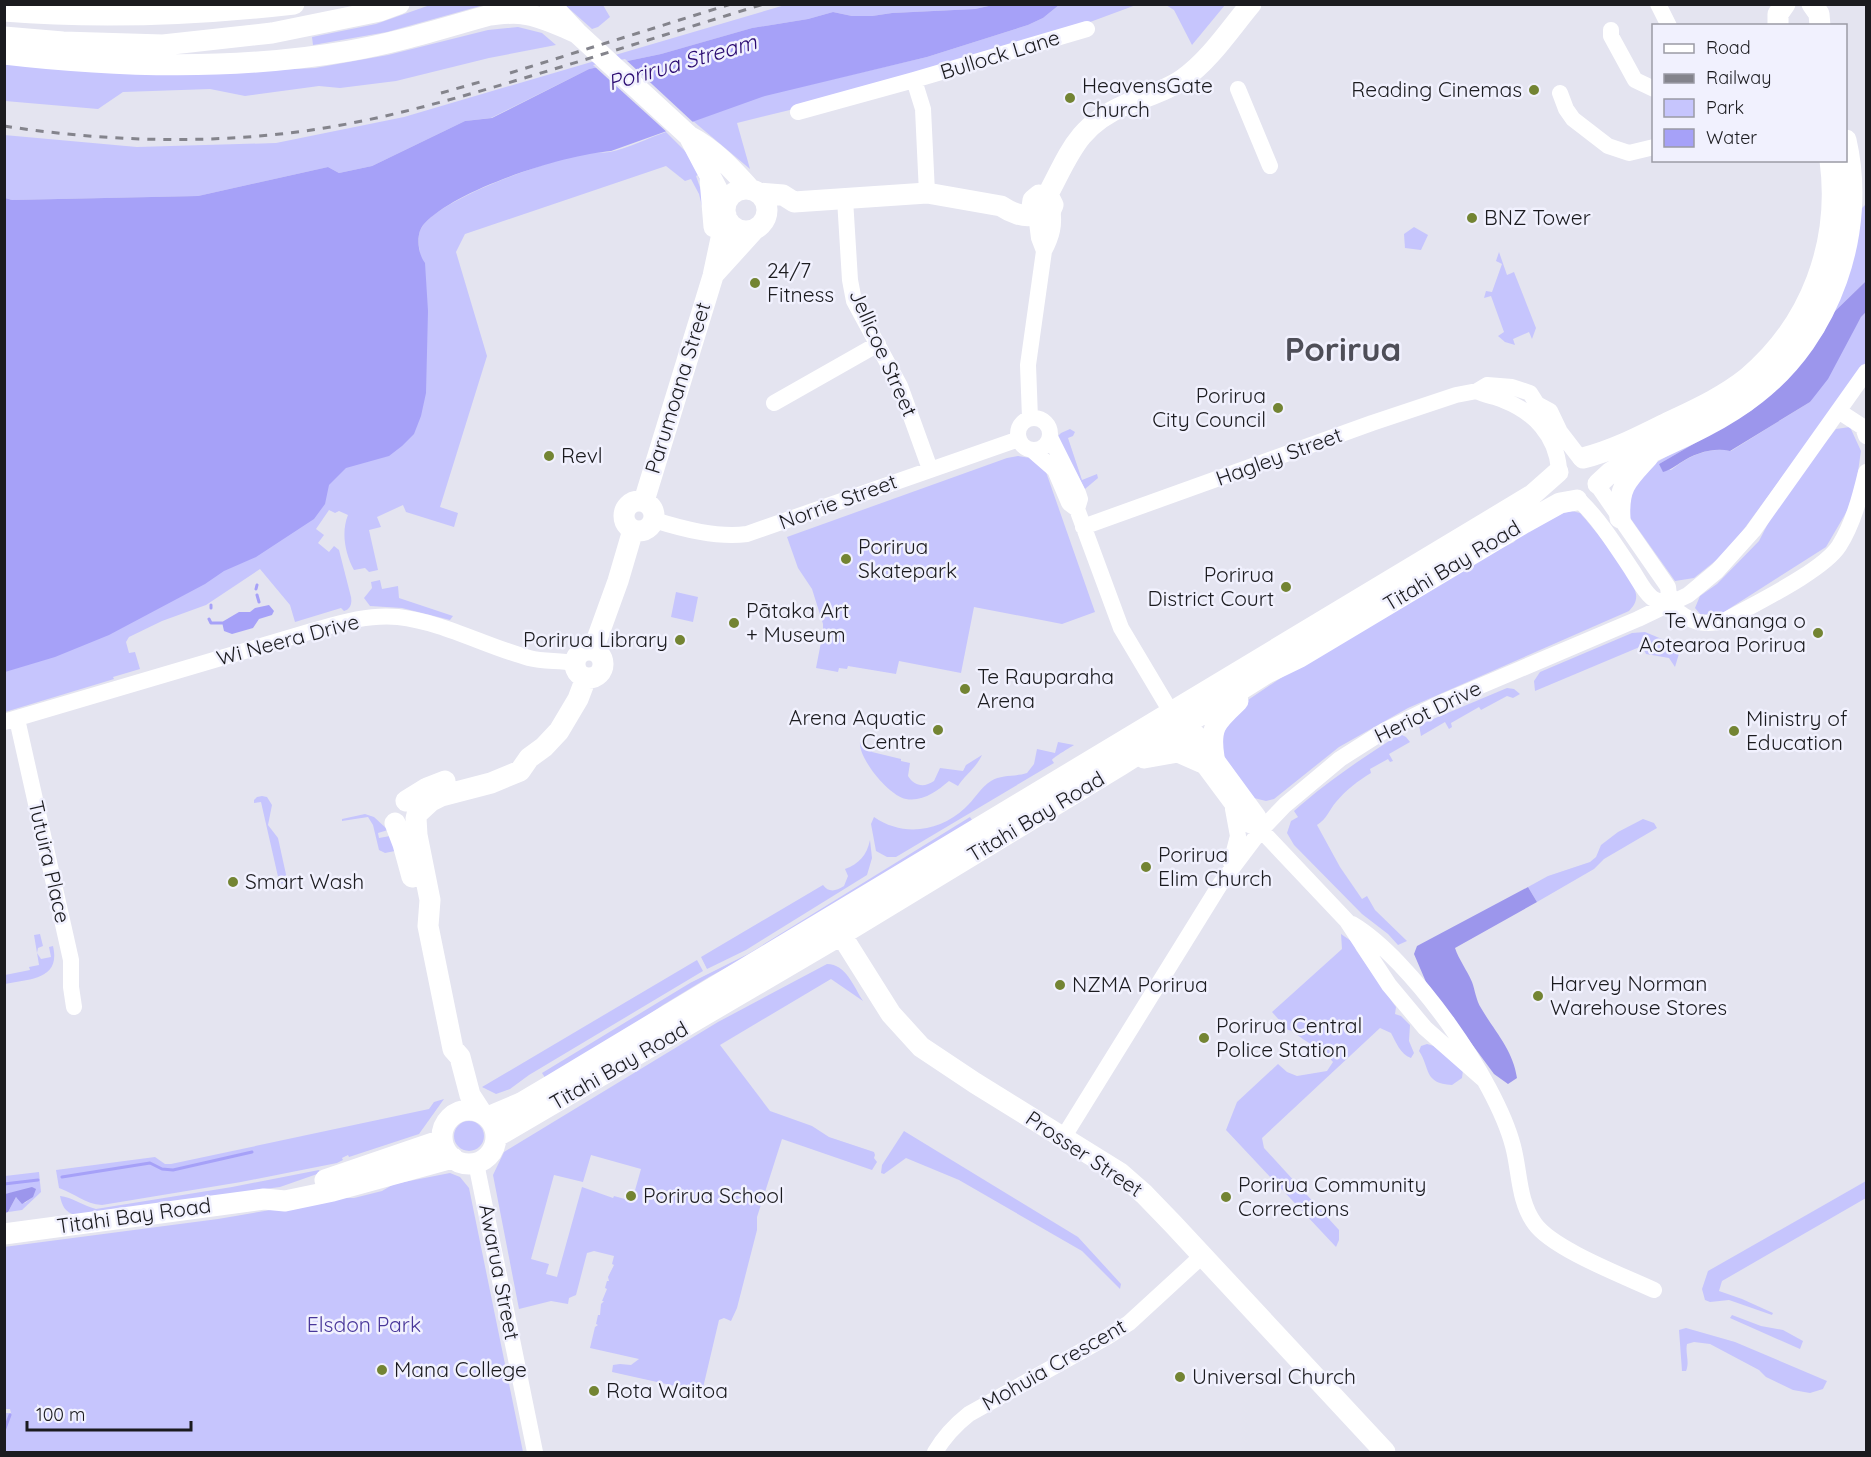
<svg xmlns="http://www.w3.org/2000/svg" width="1871" height="1457" viewBox="0 0 1871 1457" font-family="Quicksand,sans-serif">
  <style>
    .green { fill: #c6c5fd; fill-rule: evenodd }
    .forest { fill: #9c96ec }
    .water { fill: #a6a1f8 }
    .pier { fill: #e4e4f0 }
    .lines { fill: none; stroke-linecap: round; stroke-linejoin: round }
    .stream { stroke: #a6a1f8; stroke-width: 3 }
    .minor { stroke: #fff; stroke-width: 16 }
    .major { stroke: #fff; stroke-width: 21 }
    .rail { stroke: #84848c; stroke-width: 3; stroke-dasharray: 8 8; stroke-linecap: butt }
    .poi-dot { fill: #738433; stroke: #f1f1fe; stroke-width: 2 }
    .labels { text-anchor: middle; stroke-width: 5; stroke-linejoin: round; paint-order: stroke }
    .street-label { font-size: 21px; fill: #1b1b1f; stroke: #f1f1fe }
    .poi-label { font-size: 21px; fill: #1b1b1f; stroke: #f1f1fe; text-anchor: start }
    .park-label { font-size: 21px; fill: #49379a; stroke: #f1f1fe }
    .water-label { font-size: 22px; font-style: italic; fill: #2b0b71; stroke: #f1f1fe }
    .town-label { font-size: 33px; font-weight: bold; fill: #4e4e58; stroke: #f1f1fe }
  </style>
  <rect width="100%" height="100%" fill="#e4e4f0"/>
  <path class="green" d="M430,5H484L387,32L313,45L312,37L376,24Z
    M565,5H603L610,17L598,27L592,29Z
    M785,5H993L975,9L892,13L872,16H852L833,12L808,19L752,28L661,54L589,69L491,118L465,121L372,166L339,173L328,167L198,196L12,200L5,198L4,135L137,147L276,143L404,117Z
    M1059,5H1136L1082,25L798,108L737,123L750,169L693,121L765,95L927,57L1028,25L1043,18Z
    M1166,5H1225L1192,45L1174,10Z
    M518,27L542,33L556,45L489,58L396,81L340,88L319,86L245,96L210,89L123,92L98,109L5,101V64L195,74L315,68L388,55L488,30Z
    M666,132L686,152L702,181L700,182L698,175L696,176L702,193L704,214L699,194L691,179L685,181L666,166L465,234L456,252L487,356L440,507L458,513L454,527L406,512L403,505L377,517L381,527L369,530L378,570L369,572L365,568L354,570C345,554 341,532 348,515L339,511L335,513L329,510L316,529L324,535L318,543L329,552L334,546L339,550L351,597C352,603 351,609 344,611L341,608L295,622L290,605L260,569L206,605L162,621L129,637L126,642L129,653L135,652L140,669L113,677L114,679L5,712L4,672L421,258C419,248 416,236 422,227C440,198 553,159 587,153C595,152 603,153 610,152C629,148 648,138 666,132Z
    M1866,204V281L1831,315L1824,332L1784,382L1752,410L1659,464L1671,470C1688,456 1710,446 1731,451L1810,402L1861,317L1866,312V362L1744,529L1724,554L1694,578L1675,581L1626,512V491L1652,465L1750,408L1861,209Z
    M1414,227L1428,235L1421,250L1405,248L1404,234Z
    M1499,252L1507,275L1514,272L1536,328L1532,339L1529,332L1513,339L1515,345L1505,342L1498,336L1504,332L1491,296L1484,298L1486,291L1492,292L1502,264L1496,261Z
    M1850,427L1861,451L1854,499L1826,547L1724,612L1701,615L1695,608L1700,596L1717,584L1759,541L1782,496L1836,429Z
    M1070,429L1075,432L1073,436L1068,438L1082,480L1097,474L1098,478L1085,489L1057,437L1061,433Z
    M1018,456L1030,458L1046,472L1095,612L1062,624L974,607L961,673L899,661L896,674L848,666L847,669L839,668L838,672L816,668L823,632V624L812,589L798,568L787,537L1007,458Z
    M1572,511L1580,513C1592,526 1635,579 1636,594C1637,601 1634,606 1629,611L1408,708L1339,747L1274,799L1266,801L1254,798L1227,763L1219,748V730L1245,702L1303,663L1461,568L1514,542L1518,537L1563,513Z
    M380,580L382,589L398,586L399,598L453,616L450,620L402,608L370,606L364,598L372,588L371,582Z
    M676,592L698,597L693,622L671,617Z
    M1645,632L1681,647L1675,667L1669,658L1646,654L1642,646L1535,691L1534,681L1540,672L1632,633Z
    M1507,688L1514,689L1520,694L1513,698L1507,696L1481,710L1479,707L1451,723L1452,727L1449,729L1445,722L1421,736L1419,725Z
    M1400,734L1406,737L1410,742L1389,754L1393,761L1390,762L1388,759L1370,769L1371,773C1359,780 1345,791 1336,802C1329,810 1327,819 1317,825L1340,867L1362,899L1367,896L1375,910L1407,941L1398,945L1388,934L1362,914L1294,845L1287,833L1291,821L1298,817L1294,811C1328,781 1362,758 1400,734Z
    M860,742L873,749L872,752L901,759V761L910,763L908,776C914,786 924,788 934,781L940,768L963,771L966,765L982,755C976,768 965,775 958,786L949,781C937,791 923,802 906,799C889,796 858,758 860,742Z
    M1058,742L1074,745C1069,748 1054,757 1052,760L1054,763L896,857H887L876,851L871,824L874,817C903,837 939,832 965,808C974,800 980,788 991,781C1002,774 1015,777 1027,773L1034,764L1037,749L1055,753Z
    M262,796L267,797L272,805L268,825L278,838L287,879L284,883L273,885V883L279,881L261,802L254,803V800L257,797Z
    M365,814L374,817L388,830L378,833L379,838L390,836L395,851L385,853L379,850L373,825L368,817L342,821V819Z
    M970,817L972,820L971,825L816,920L709,977L663,1005L583,1059L546,1079L542,1073L690,983L748,954Z
    M1643,819L1654,823L1657,828L1604,859L1594,869L1537,902L1528,887L1548,876L1590,862L1596,857L1601,845L1618,832Z
    M870,840L872,858L867,875L746,950L707,969L701,957L823,885C829,893 836,891 844,886L848,876L845,869C859,864 867,855 870,840Z
    M40,934L43,946L38,948L37,953L41,959L51,957L49,947L53,946C61,980 29,979 5,984V975L30,970L29,967L39,965L34,935Z
    M1341,934L1354,943L1356,950L1393,1003L1396,1007L1395,1014L1401,1016L1410,1025L1409,1041L1414,1053L1411,1058C1400,1054 1396,1042 1391,1033L1380,1028L1262,1138L1264,1148L1339,1230V1240L1336,1247L1226,1130L1237,1102L1278,1064L1287,1072L1297,1076L1327,1071L1333,1062C1323,1048 1305,1043 1293,1031L1288,1030L1272,1012L1342,949Z
    M697,960L703,971L529,1075L510,1089L496,1094L482,1087Z
    M827,964C846,964 854,987 863,1001L831,979L720,1045L770,1111L812,1126L829,1137L874,1152L875,1155L874,1158L877,1162L872,1170L782,1139L757,1217V1230L737,1308L731,1321L724,1318L719,1320L702,1392L612,1372L613,1365L620,1364L631,1365L639,1359L590,1348L595,1327L598,1325L596,1324L598,1315H600L601,1304L604,1301H602L607,1289L605,1288L607,1281H609L608,1277L614,1265L612,1264L614,1256L594,1251L587,1253L576,1295L569,1298L568,1304L551,1301L519,1309L493,1175L504,1152L718,1022ZM591,1155L641,1169L632,1201L614,1196L613,1198L582,1187L557,1277L546,1274L549,1264L531,1259L554,1175L583,1182Z
    M1427,1044L1434,1046L1463,1070L1462,1078L1452,1085C1423,1083 1431,1069 1419,1051L1421,1046Z
    M444,1099L419,1134L349,1157L348,1155L342,1158L343,1160L337,1163L241,1182L102,1205C85,1204 74,1193 59,1188L56,1170L155,1157L165,1164H171L429,1109L434,1102Z
    M454 1136a15 15 0 1 1 30 0a15 15 0 1 1-30 0Z
    M904,1131L1078,1237L1121,1284L1120,1289L1082,1251L959,1180L906,1158L884,1174L881,1173L882,1165Z
    M319,1170L320,1173L280,1187L75,1215C65,1212 62,1206 60,1196C72,1197 83,1206 96,1209L232,1187Z
    M39,1172L41,1192L22,1210L8,1212L16,1197L25,1203L31,1198L21,1191L5,1194V1176Z
    M450,1173L460,1177L469,1188L523,1452H5V1413H11L10,1409H4V1247L218,1219L341,1198H354L382,1191L394,1184Z
    M1866,1181V1198L1722,1281L1719,1291L1742,1299L1773,1313L1772,1315L1729,1300L1710,1302L1705,1300L1702,1289L1708,1271Z
    M1732,1315L1761,1326L1783,1330L1803,1341L1800,1349L1730,1318Z
    M1686,1328L1735,1342L1827,1381L1823,1389L1810,1393L1793,1390L1766,1377L1759,1370L1710,1344L1694,1342L1687,1344C1685,1353 1690,1362 1686,1371H1682L1679,1330Z"/>
  <path class="forest" d="M1866,281V312L1861,317L1828,379L1810,402L1730,451C1714,447 1695,453 1680,463C1674,467 1670,470 1663,472L1659,464L1752,410L1784,382L1824,332L1831,315Z
    M1528,887L1537,902L1455,948C1459,960 1467,970 1472,982C1475,990 1476,1000 1481,1008C1495,1032 1513,1050 1517,1078L1508,1084L1494,1074L1426,982L1414,954L1417,946Z
    M32,1187L36,1189L33,1197L22,1204L16,1197L8,1212L5,1213V1194Z"/>
  <path class="water" d="M993,5H1059L1043,18L1028,25L927,57L765,96L611,151C563,155 456,189 424,224C415,234 418,254 425,263L428,311L426,393L421,416L414,434L402,446L389,456L346,468L329,485L325,504L314,519L256,557L224,571L205,584L109,635L55,657L5,672V198L12,200L198,196L328,167L339,173L372,166L465,121L492,118L589,69L661,54L752,28L808,19L833,12L852,16H872L892,13L975,9Z
    M269,605L274,611L272,615L259,619L253,628L232,634L224,631L222,622L239,612H250L255,608Z"/>
  <path class="pier" d="M625,59L695,124L669,134L593,65Z"/>
  <g class="lines">
    <path class="stream" d="M256,589L257,585
      M257,595L259,602
      M211,608V605
      M209,619L211,623H222
      M62,1177L150,1163L162,1169L173,1170L252,1152
      M4,1184L38,1180
      M4,1431L10,1415"/>
    <path class="minor" d="M1658,4L1669,26
      M1611,30V36L1635,80L1654,89
      M914,80L923,109L927,193
      M1238,89L1270,166
      M1560,93L1566,109L1573,119L1608,146L1629,153L1654,147
      M798,112L914,80L1087,29
      M845,199L850,280L854,301L900,386L930,469
      M1036,214L1039,238L1044,251
      M1477,391C1485,396 1494,396 1503,400C1534,412 1556,435 1559,469
      M774,403L878,344
      M1840,412L1863,427L1866,436
      M1018 434a16 16 0 1 1 32 0a16 16 0 1 1-32 0Z
      M1030,418L1028,365L1044,251C1052,236 1055,224 1052,208
      M1050,437L1078,493L1080,499L1077,509
      M1032,450L1055,470L1069,503L1077,509L1121,628L1171,712L1182,727L1186,742L1247,824L1261,830L1347,921L1389,985L1425,1028L1483,1079
      M1598,486L1668,587L1670,605
      M1579,500C1600,520 1616,546 1632,570C1638,579 1643,590 1651,597C1656,602 1666,602 1671,606C1690,622 1702,627 1726,620C1754,604 1823,571 1839,546C1853,524 1860,497 1866,472
      M654,520C683,529 717,538 747,534L1019,439
      M1083,527L1372,423L1456,395L1477,391L1487,385L1512,387L1530,393L1537,404L1550,411L1560,432L1580,458
      M17,719L71,960V987L74,1007
      M4,722L312,631C340,623 369,614 398,617C443,622 485,646 529,658C544,662 559,660 574,663
      M1182,727L1198,734L1258,816L1261,830
      M1231,863L1238,836L1233,809
      M1352,924C1411,959 1496,1080 1513,1146C1520,1172 1518,1201 1535,1224C1553,1249 1624,1276 1654,1290
      M1063,1138L1221,883L1261,830L1285,805L1340,759L1384,731L1445,701L1638,619L1688,595L1717,571L1753,531L1866,372
      M476,1163L535,1452
      M935,1452C944,1437 955,1425 969,1414L1107,1337L1129,1323L1202,1256"/>
    <path class="major" d="M550,4L577,33L689,136C714,149 732,169 751,190
      M1812,4L1819,14L1820,26
      M4,11C102,19 197,15 294,4
      M1778,26V14L1785,4
      M4,37L63,42L163,45L272,33L380,11L399,4
      M4,54C115,67 239,70 349,51C397,43 443,28 490,15C501,14 513,12 523,14C542,16 560,26 577,33
      M689,136L718,191
      M710,179L714,227
      M725 210a21 21 0 1 1 42 0a21 21 0 1 1-42 0Z
      M758,193L783,195L794,202L927,193L1001,206C1010,212 1025,219 1036,214L1042,216L1049,214L1053,205L1049,197L1039,195L1033,200L1032,207L1036,214
      M1047,196C1070,153 1077,126 1125,105C1145,97 1166,91 1183,79C1210,60 1230,29 1251,4
      M715,273L754,230
      M1583,458C1611,451 1637,438 1663,425C1692,411 1722,398 1747,378C1811,324 1841,243 1830,160
      M1598,484L1611,472L1623,465C1668,444 1717,425 1756,394C1831,336 1867,231 1846,140
      M624 516a15 15 0 1 1 30 0a15 15 0 1 1-30 0Z
      M644,501L713,276L726,215
      M1620,518C1618,486 1628,479 1648,457
      M575 664a14 14 0 1 1 28 0a14 14 0 1 1-28 0Z
      M593,650L618,581L633,530
      M1214,757C1209,726 1217,721 1238,701
      M1144,758L1178,752L1201,762
      M406,801L427,788L445,781
      M417,814L431,801L441,796L491,783L520,771L529,758L544,747L559,731L578,699L586,678
      M416,818L417,835L430,900L428,926L453,1049L460,1057L470,1095L481,1112
      M395,823L403,844L412,877
      M835,925L891,1014L921,1047L975,1083L1120,1173L1144,1194L1173,1224L1385,1452
      M442 1137a27 27 0 1 1 54 0a27 27 0 1 1-54 0Z
      M488,1117L521,1103L548,1087L1532,495L1558,472
      M496,1137L841,935L1121,765L1267,673L1300,657L1524,523L1560,503L1577,500
      M325,1180L442,1140
      M4,1234L264,1199L285,1201L333,1191L453,1158"/>
    <path class="rail" d="M510,73L731,4
      M441,93L487,80
      M4,126C96,140 188,144 280,134C365,125 448,101 531,76C608,53 686,28 764,4"/>
  </g>
  <g class="poi-dot">
    <circle cx="1534" cy="90" r="6"/>
    <circle cx="1070" cy="98" r="6"/>
    <circle cx="1472" cy="218" r="6"/>
    <circle cx="755" cy="283" r="6"/>
    <circle cx="1278" cy="408" r="6"/>
    <circle cx="549" cy="456" r="6"/>
    <circle cx="846" cy="559" r="6"/>
    <circle cx="1286" cy="587" r="6"/>
    <circle cx="734" cy="623" r="6"/>
    <circle cx="1818" cy="633" r="6"/>
    <circle cx="680" cy="640" r="6"/>
    <circle cx="965" cy="689" r="6"/>
    <circle cx="938" cy="730" r="6"/>
    <circle cx="1734" cy="731" r="6"/>
    <circle cx="1146" cy="867" r="6"/>
    <circle cx="233" cy="882" r="6"/>
    <circle cx="1060" cy="985" r="6"/>
    <circle cx="1538" cy="996" r="6"/>
    <circle cx="1204" cy="1038" r="6"/>
    <circle cx="631" cy="1196" r="6"/>
    <circle cx="1226" cy="1197" r="6"/>
    <circle cx="382" cy="1370" r="6"/>
    <circle cx="1180" cy="1377" r="6"/>
    <circle cx="594" cy="1391" r="6"/>
  </g>
  <g class="labels">
    <g class="street-label">
      <text transform="translate(1000 55) rotate(-17)" y="7">Bullock Lane</text>
      <text transform="translate(883 353) rotate(66)" y="7">Jellicoe Street</text>
      <text transform="translate(678 388) rotate(-73)" y="7">Parumoana Street</text>
      <text transform="translate(1279 457) rotate(-20)" y="7">Hagley Street</text>
      <text transform="translate(838 502) rotate(-20)" y="7">Norrie Street</text>
      <text transform="translate(1452 566) rotate(-31)" y="7">Titahi Bay Road</text>
      <text transform="translate(288 640) rotate(-15)" y="7">Wi Neera Drive</text>
      <text transform="translate(1428 712) rotate(-26)" y="7">Heriot Drive</text>
      <text transform="translate(1036 817) rotate(-31)" y="7">Titahi Bay Road</text>
      <text transform="translate(49 862) rotate(77)" y="7">Tutuira Place</text>
      <text transform="translate(619 1066) rotate(-30)" y="7">Titahi Bay Road</text>
      <text transform="translate(1084 1154) rotate(34)" y="7">Prosser Street</text>
      <text transform="translate(134 1216) rotate(-8)" y="7">Titahi Bay Road</text>
      <text transform="translate(499 1272) rotate(79)" y="7">Awarua Street</text>
      <text transform="translate(1054 1365) rotate(-30)" y="7">Mohuia Crescent</text>
    </g>
    <g class="poi-label">
      <text x="1082" y="93">HeavensGate<tspan x="1082" dy="24">Church</tspan></text>
      <text x="1522" y="97" text-anchor="end">Reading Cinemas</text>
      <text x="1484" y="225">BNZ Tower</text>
      <text x="767" y="278">24/7<tspan x="767" dy="24">Fitness</tspan></text>
      <text x="1266" y="403" text-anchor="end">Porirua<tspan x="1266" dy="24">City Council</tspan></text>
      <text x="561" y="463">Revl</text>
      <text x="858" y="554">Porirua<tspan x="858" dy="24">Skatepark</tspan></text>
      <text x="1274" y="582" text-anchor="end">Porirua<tspan x="1274" dy="24">District Court</tspan></text>
      <text x="746" y="618">Pātaka Art<tspan x="746" dy="24">+ Museum</tspan></text>
      <text x="1806" y="628" text-anchor="end">Te Wānanga o<tspan x="1806" dy="24">Aotearoa Porirua</tspan></text>
      <text x="668" y="647" text-anchor="end">Porirua Library</text>
      <text x="977" y="684">Te Rauparaha<tspan x="977" dy="24">Arena</tspan></text>
      <text x="926" y="725" text-anchor="end">Arena Aquatic<tspan x="926" dy="24">Centre</tspan></text>
      <text x="1746" y="726">Ministry of<tspan x="1746" dy="24">Education</tspan></text>
      <text x="1158" y="862">Porirua<tspan x="1158" dy="24">Elim Church</tspan></text>
      <text x="245" y="889">Smart Wash</text>
      <text x="1550" y="991">Harvey Norman<tspan x="1550" dy="24">Warehouse Stores</tspan></text>
      <text x="1072" y="992">NZMA Porirua</text>
      <text x="1216" y="1033">Porirua Central<tspan x="1216" dy="24">Police Station</tspan></text>
      <text x="1238" y="1192">Porirua Community<tspan x="1238" dy="24">Corrections</tspan></text>
      <text x="643" y="1203">Porirua School</text>
      <text x="394" y="1377">Mana College</text>
      <text x="1192" y="1384">Universal Church</text>
      <text x="606" y="1398">Rota Waitoa</text>
    </g>
    <g class="park-label">
      <text x="364" y="1332">Elsdon Park</text>
    </g>
    <g class="water-label">
      <text transform="translate(682 62) rotate(-16)" y="8">Porirua Stream</text>
    </g>
    <g class="town-label">
      <text x="1343" y="361">Porirua</text>
    </g>
  </g>
  <rect width="1871" height="1457" fill="none" stroke="#1b1b1f" stroke-width="12"/>
  <rect x="1652" y="24" width="195" height="138" fill="#f1f1fe" stroke="#9b9ba5" stroke-width="1.5"/>
  <rect x="1664" y="44" width="30" height="9" fill="#ffffff" stroke="#9b9ba5" stroke-width="1.5"/>
  <text x="1706" y="54" font-size="18" fill="#1b1b1f">Road</text>
  <rect x="1664" y="74" width="30" height="9" fill="#84848c" stroke="#9b9ba5" stroke-width="1.5"/>
  <text x="1706" y="84" font-size="18" fill="#1b1b1f">Railway</text>
  <rect x="1664" y="99" width="30" height="18" fill="#c6c5fd" stroke="#9b9ba5" stroke-width="1.5"/>
  <text x="1706" y="114" font-size="18" fill="#1b1b1f">Park</text>
  <rect x="1664" y="129" width="30" height="18" fill="#a6a1f8" stroke="#9b9ba5" stroke-width="1.5"/>
  <text x="1706" y="144" font-size="18" fill="#1b1b1f">Water</text>
  <path d="M27 1421v9h164v-9" fill="none" stroke="#1b1b1f" stroke-width="3"/>
  <text x="36" y="1421" font-size="18" fill="#1b1b1f" stroke="#f1f1fe" stroke-width="4.5" paint-order="stroke">100 m</text>
</svg>
